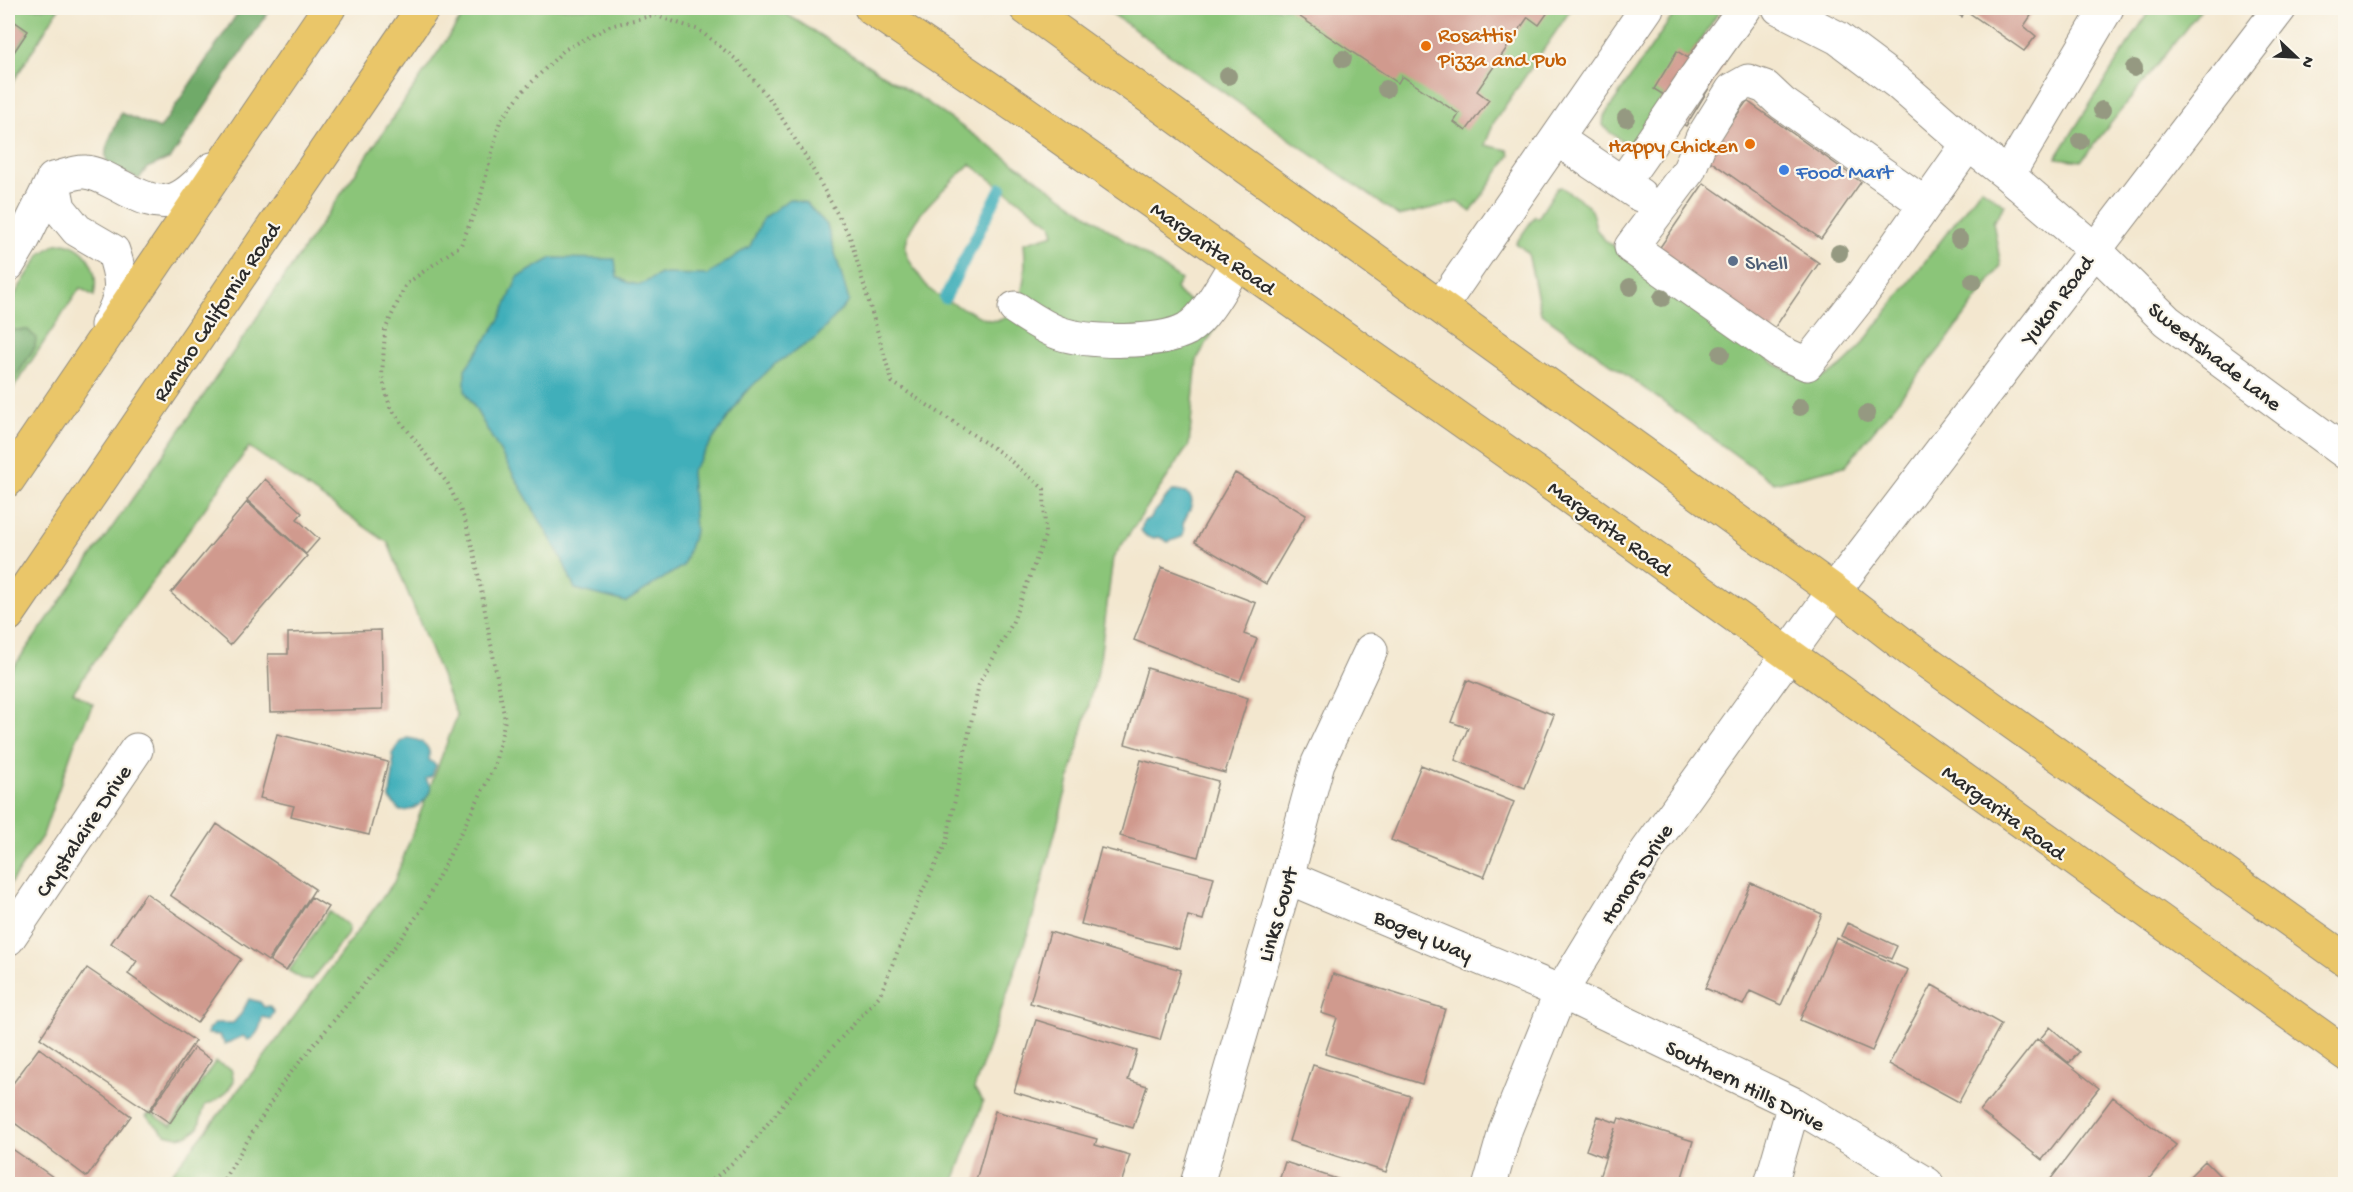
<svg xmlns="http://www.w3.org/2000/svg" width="2353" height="1192" viewBox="0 0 2353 1192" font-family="'Gochi Hand',sans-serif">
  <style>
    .green { fill: #8bc579; stroke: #5b7852; stroke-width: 1.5; fill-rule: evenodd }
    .forest { fill: #70aa69; stroke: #4e6a4a; stroke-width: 1.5 }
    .water { fill: #3fafba; stroke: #356d72; stroke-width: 1.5 }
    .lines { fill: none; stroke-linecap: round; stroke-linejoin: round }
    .stream { stroke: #3fafba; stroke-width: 12 }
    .building { fill: #d09a8e }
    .minor-casing { stroke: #8f897d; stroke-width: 35 }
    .major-casing { stroke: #8f897d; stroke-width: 35 }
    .path { stroke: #8f897d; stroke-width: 4; stroke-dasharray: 1.5 4.5; stroke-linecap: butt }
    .minor { stroke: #fff; stroke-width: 33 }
    .major { stroke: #eac669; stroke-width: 33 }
    .tree { fill: #959981 }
    .food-dot { fill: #e8710a; stroke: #fbf7ec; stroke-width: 2 }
    .shop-dot { fill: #3f7fe0; stroke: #fbf7ec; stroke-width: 2 }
    .service-dot { fill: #5c6f8a; stroke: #fbf7ec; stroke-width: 2 }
    .labels { text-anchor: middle; stroke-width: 4.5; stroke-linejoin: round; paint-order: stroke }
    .food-label { font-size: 22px; fill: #c56008; stroke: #fbf7ec; text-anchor: start }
    .shop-label { font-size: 22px; fill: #366cbe; stroke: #fbf7ec; text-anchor: start }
    .street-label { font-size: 22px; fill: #2b2b2b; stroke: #fbf7ec }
    .service-label { font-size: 22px; fill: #4e5e75; stroke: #fbf7ec; text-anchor: start }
  </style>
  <rect width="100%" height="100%" fill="#fbf7ec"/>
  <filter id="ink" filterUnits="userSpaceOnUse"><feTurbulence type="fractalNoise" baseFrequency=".0167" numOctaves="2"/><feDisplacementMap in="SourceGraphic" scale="12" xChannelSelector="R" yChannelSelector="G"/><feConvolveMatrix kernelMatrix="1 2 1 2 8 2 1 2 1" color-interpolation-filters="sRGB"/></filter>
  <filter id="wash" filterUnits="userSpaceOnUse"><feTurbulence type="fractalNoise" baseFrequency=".008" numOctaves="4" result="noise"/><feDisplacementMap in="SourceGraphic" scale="24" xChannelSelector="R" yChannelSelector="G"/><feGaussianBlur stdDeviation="1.35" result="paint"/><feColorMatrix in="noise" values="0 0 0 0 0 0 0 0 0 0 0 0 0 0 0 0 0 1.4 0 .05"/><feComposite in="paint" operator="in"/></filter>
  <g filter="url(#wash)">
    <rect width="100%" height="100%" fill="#f3e7cf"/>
    <path class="green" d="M8,8H59L8,90V61L28,31L8,17Z
      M468,8H777L928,103L1181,280L1176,288L1179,294L1220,321L1197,359L1189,445L1113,558L1099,667L1031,924L974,1089L983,1102L953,1184H163L259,1064L394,882L457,716L388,543L249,447L73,692L93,704L74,745L43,835L8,887V675L161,458ZM970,164L1051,224L1054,234L1024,243C1026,264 1027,326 990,320C983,319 975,314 969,311C957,306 943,299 933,292C926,287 906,258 906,250C905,246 907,240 908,236C917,210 950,184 970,164Z
      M1104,8H1572L1494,122L1485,145L1508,150L1510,155L1471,212L1457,202L1399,216Z
      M1678,8L1721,9L1633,143L1627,144L1608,131L1603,125L1604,116Z
      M2151,8H2202L2081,161L2056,158Z
      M1561,187L1588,205L1593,215L1596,229L1605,240L1777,365C1815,385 1826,383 1856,352L1981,188L2005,205L1993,222L2001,266L1947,340L1845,466L1774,483L1541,313L1528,253L1516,243L1535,216L1538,218L1557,188Z
      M65,243C90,249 99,273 94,296L80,288L8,396V309L18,289L41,254L56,244Z
      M329,911L349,926L347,935L311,980H304L289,971Z
      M215,1062L231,1069L234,1081C227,1094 218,1101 205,1105L198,1128L189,1135L178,1137L165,1134L146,1116L151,1113L171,1126Z"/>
    <path class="forest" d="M241,8H271L171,158L147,168L139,179C131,175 121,173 113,168C94,158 117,127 121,113L160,129Z
      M10,330H28L36,338L35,347L8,389V332Z"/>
    <path class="water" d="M789,199L806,203L827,225L849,301L816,338L775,364L744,394L691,472L695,531L683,566L626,602L575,589L561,557L465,391V369L499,321L518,277L552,258L615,259L617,277L629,283L640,285L660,274L707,275L750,246L763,219Z
      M1173,491C1202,492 1191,508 1183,523L1184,532L1182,537L1168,542L1159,537C1150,539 1146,538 1141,530L1144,521L1152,517L1153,513C1163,506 1163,497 1173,491Z
      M407,738C420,739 432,745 429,760L436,765L432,776L426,779L431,788C428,801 413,812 400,811L390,799C390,781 396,774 392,754L400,742Z
      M249,999L260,1002L264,1007L269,1006L274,1012L270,1019L262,1017C261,1026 258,1036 248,1040L243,1036L225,1044L219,1035L208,1034V1029L216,1023H233L241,1014Z"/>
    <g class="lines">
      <path class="stream" d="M945,298L1001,188"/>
    </g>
    <g id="blocks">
      <path class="building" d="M1287,8H1551L1539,25L1528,17L1477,91L1489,100L1466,131L1454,122L1459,114L1402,76L1398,83Z
        M1947,8H2036L2024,26L2036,36L2024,51L1965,10L1962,17Z
        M8,17L28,31L8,61Z
        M1697,45L1725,62L1686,126L1656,108L1664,95L1654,89L1677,51L1688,58Z
        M1747,101L1861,182L1821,239L1706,158Z
        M1704,183L1819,263L1771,333L1656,253Z
        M1235,473L1306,515L1266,584L1195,542Z
        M265,479L302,513L297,519L319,539L306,554L247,500Z
        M247,502L307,556L230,645L171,593Z
        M1162,567L1256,603L1244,634L1257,639L1240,681L1134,640Z
        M381,630L383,709L270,712L268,654H288V633Z
        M1147,668L1248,698L1225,773L1125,744Z
        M1467,680L1554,715L1525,788L1455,760L1468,728L1451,722Z
        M277,734L388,762L369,835L291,816L294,806L260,798Z
        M1141,760L1218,781L1198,857L1120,836Z
        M1421,765L1514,802L1484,877L1391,840Z
        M217,824L315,889L268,961L170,895Z
        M1101,848L1214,877L1203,920L1188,916L1179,949L1081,924Z
        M1751,883L1822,914L1781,1005L1750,991L1743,1005L1705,988Z
        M146,893L241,959L197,1023L128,974L137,961L111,943Z
        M311,897L328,907L286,971L270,961Z
        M1847,923L1897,946L1891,959L1841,936Z
        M1050,932L1181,970L1160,1040L1030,1003Z
        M1836,938L1908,970L1872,1051L1800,1020Z
        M87,968L195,1041L149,1111L40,1038Z
        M1333,974L1445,1009L1422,1084L1325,1054L1337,1018L1321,1013Z
        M1932,985L2001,1024L1959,1102L1889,1064Z
        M1036,1020L1137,1051L1128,1080L1147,1086L1133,1128L1014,1092Z
        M2050,1027L2079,1052L2069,1063L2040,1039Z
        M2037,1039L2099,1088L2042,1160L1980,1111Z
        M39,1048L131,1116L87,1177L8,1118V1090Z
        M194,1048L212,1060L170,1123L151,1110Z
        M1313,1065L1410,1096L1386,1172L1289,1141Z
        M2113,1097L2176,1145L2145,1184H2056L2050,1180Z
        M995,1111L1097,1139L1095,1145L1130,1155L1121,1184H975Z
        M1598,1116L1617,1123L1619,1118L1693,1141L1680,1184H1597L1615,1128L1604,1157L1586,1150Z
        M8,1146L63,1184H8Z
        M2205,1161L2228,1184H2182Z
        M1285,1162L1352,1184H1278Z"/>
    </g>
  </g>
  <g filter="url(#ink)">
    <use href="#blocks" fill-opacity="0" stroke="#8f897d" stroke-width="1.5"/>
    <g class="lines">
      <g class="minor-casing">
        <path id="minor" d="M1779,8L1838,38L1898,83L1968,144L2008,175L2094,249L2167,321L2346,453
          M1557,139L1640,195
          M2008,175L2107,8
          M53,179C63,177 76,171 85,172C97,173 110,181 120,186C165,211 178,206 212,169
          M53,179L59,208L77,230L113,251C124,283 124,295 107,325
          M1623,182C1665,125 1702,64 1745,8
          M1925,204L1782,103L1765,87L1748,81L1732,90L1702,138L1689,170L1631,247L1780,352L1807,364L1863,293L1968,144
          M8,265L24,238L53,179
          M1441,306L1647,8
          M1015,308C1029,317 1043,327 1059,333C1089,343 1159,344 1187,329C1207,317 1224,282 1236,263
          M1287,877L1561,992L1794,1104L1927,1184
          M8,939L136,750
          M1197,1184L1287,877L1318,763L1371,650
          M1490,1184L1506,1128L1561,992L1647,851L1834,591L2280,8
          M1771,1184L1794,1104"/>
      </g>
      <g class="major-casing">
        <path id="major" d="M871,8L1017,107L1508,453L2346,1054
          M1026,8L1834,591L1909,649L2346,960
          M8,480L329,8
          M8,615L423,8"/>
      </g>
      <path class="path" d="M221,1184L284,1081L396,945L422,909L494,768L505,720L475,557L465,520L448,484L390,407L382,376L385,330L406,284L461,245L480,199L500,121L522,92L564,50L610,26L654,15L699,30L738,61L772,102L806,157L850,237L892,382L1001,453L1044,489L1045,536L1012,624L979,684L946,843L920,896L880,995L802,1081L745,1152L708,1184"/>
      <use href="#minor" class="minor"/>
      <use href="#major" class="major"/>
    </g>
    <g class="tree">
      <circle cx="1343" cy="59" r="9"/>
      <circle cx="2134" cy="68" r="9"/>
      <circle cx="1228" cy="76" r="9"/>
      <circle cx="1386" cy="89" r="9"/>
      <circle cx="2102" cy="110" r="9"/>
      <circle cx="1626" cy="118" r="9"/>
      <circle cx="2080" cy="141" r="9"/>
      <circle cx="1959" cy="239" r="9"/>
      <circle cx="1839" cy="253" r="9"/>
      <circle cx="1973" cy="281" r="9"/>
      <circle cx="1630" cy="287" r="9"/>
      <circle cx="1662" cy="298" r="9"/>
      <circle cx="1721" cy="354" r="9"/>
      <circle cx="1800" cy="407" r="9"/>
      <circle cx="1867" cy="414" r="9"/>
    </g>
  </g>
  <g class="food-dot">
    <circle cx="1426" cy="46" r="6"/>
    <circle cx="1750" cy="144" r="6"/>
  </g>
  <circle class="shop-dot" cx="1784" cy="170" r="6"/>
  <circle class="service-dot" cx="1733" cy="261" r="6"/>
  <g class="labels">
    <g class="food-label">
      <text x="1438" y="41">Rosattis'<tspan x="1438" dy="25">Pizza and Pub</tspan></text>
      <text x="1738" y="152" text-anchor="end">Happy Chicken</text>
    </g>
    <g class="shop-label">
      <text x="1796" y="178">Food Mart</text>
    </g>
    <g class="street-label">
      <text transform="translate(1214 247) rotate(35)" y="8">Margarita Road</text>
      <text transform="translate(2056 299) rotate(-53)" y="8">Yukon Road</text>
      <text transform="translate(215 311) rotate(-56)" y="8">Rancho California Road</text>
      <text transform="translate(2216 355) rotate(38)" y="8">Sweetshade Lane</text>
      <text transform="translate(1611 527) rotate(36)" y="8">Margarita Road</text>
      <text transform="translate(2005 811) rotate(36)" y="8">Margarita Road</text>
      <text transform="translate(82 830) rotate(-56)" y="8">Crystalaire Drive</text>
      <text transform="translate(1635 873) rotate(-57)" y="8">Honors Drive</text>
      <text transform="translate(1276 914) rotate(-74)" y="8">Links Court</text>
      <text transform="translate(1424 934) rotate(23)" y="8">Bogey Way</text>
      <text transform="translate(1746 1084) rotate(27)" y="8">Southern Hills Drive</text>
    </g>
    <g class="service-label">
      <text x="1745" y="269">Shell</text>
    </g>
  </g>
  <rect width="2353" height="1192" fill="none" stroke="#fbf7ec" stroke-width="30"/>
  <g transform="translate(2296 57) rotate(113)" stroke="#fbf7ec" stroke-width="4.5" paint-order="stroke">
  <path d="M0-4.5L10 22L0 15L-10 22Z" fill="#2b2b2b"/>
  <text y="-9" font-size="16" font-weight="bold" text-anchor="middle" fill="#2b2b2b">N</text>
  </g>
</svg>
